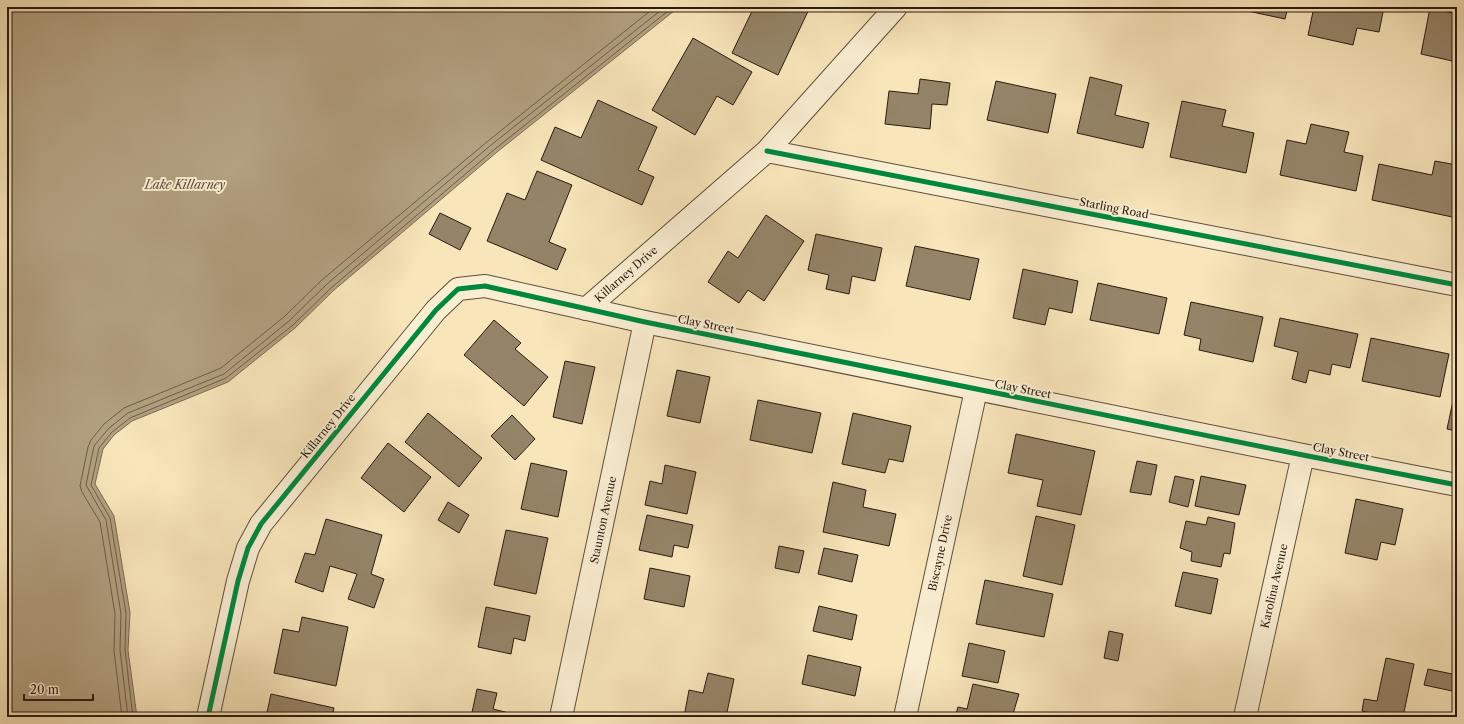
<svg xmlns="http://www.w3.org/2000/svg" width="1464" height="724" viewBox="0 0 1464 724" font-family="'Libre Caslon Text',serif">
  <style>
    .water { fill: #b2a080; stroke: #7c6b53 }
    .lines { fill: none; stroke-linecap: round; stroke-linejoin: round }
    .shore { stroke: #6e5e48; stroke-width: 1 }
    .building { fill: #958468; stroke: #2a1b10 }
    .minor-casing { stroke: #5e4e3a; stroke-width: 24 }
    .minor { stroke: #faeed2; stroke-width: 22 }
    .cycleway-casing { stroke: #faeed2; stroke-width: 8 }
    .cycleway { stroke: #00873e; stroke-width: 5 }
    .labels { text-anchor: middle; stroke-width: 4; stroke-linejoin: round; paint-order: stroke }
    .street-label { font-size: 11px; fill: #2a1b10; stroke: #faeed2 }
    .water-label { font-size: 12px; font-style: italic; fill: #60503d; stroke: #faeed2 }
  </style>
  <rect width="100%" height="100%" fill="#f8e5ba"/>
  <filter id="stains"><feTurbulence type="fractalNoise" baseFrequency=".005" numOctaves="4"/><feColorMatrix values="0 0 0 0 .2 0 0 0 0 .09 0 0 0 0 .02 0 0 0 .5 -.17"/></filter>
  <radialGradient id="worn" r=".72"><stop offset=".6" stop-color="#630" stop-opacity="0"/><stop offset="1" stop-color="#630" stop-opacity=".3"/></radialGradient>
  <path class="water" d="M7,7H679L497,152L333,291L295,328L228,382L132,421L114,435L103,449L95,484L114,516L130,613L128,650L137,717H7Z"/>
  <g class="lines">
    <path class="shore" d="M122,717L114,651L115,614L100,522L82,492L80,486L88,447L91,440L104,424L124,408L221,368L285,316L323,279L488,141L655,7
      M128,717L120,650L121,614L106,520L86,485L94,446L109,428L128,413L224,374L289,321L327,284L491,145L665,7
      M133,717L125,650L126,613L110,518L91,485L99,448L112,432L130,418L226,378L293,325L331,288L495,149L673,7"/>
  </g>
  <path class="building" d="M754,7H810L778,75L732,53Z
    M1229,7H1288L1285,19Z
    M1314,7H1384L1379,32L1357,28L1353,45L1308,35Z
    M1430,8L1457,14V62L1421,54Z
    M693,38L752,72L733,105L717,96L695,135L652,110Z
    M1090,77L1122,85L1115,115L1149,123L1143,148L1077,133Z
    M920,79L950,83L947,105L932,104L930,129L885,124L889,91L918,94Z
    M996,81L1056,94L1048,133L987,120Z
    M598,100L657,127L638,170L654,177L642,205L541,160L555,127L581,138Z
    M1182,101L1226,110L1222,126L1254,133L1246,173L1170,157Z
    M1311,124L1349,132L1344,152L1363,156L1356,191L1280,175L1287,140L1306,144Z
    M1435,161L1457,165V218L1372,200L1379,164L1432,175Z
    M537,171L572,185L549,242L566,249L557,270L487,241L507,193L525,200Z
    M440,213L471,228L460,250L429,234Z
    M766,215L804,241L764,301L748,290L739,303L708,282L728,251L738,258Z
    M816,234L882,248L875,281L852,276L849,294L826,289L829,275L808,270Z
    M915,246L979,259L970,300L906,286Z
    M1023,269L1078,281L1072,313L1049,308L1045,325L1013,318Z
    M1098,283L1167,298L1159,334L1090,320Z
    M1191,302L1263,317L1253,362L1199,350L1201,339L1184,335Z
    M1280,318L1358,334L1350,368L1332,364L1330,375L1309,370L1306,383L1292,379L1298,352L1274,346Z
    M494,320L521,343L515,349L548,377L524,406L464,355Z
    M1371,338L1449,354L1440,397L1362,381Z
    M565,361L595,367L582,424L553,417Z
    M677,370L710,377L700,423L667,416Z
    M1456,387H1457V431L1447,429Z
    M758,400L821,413L812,453L750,440Z
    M428,413L482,458L459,487L405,442Z
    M853,413L911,426L903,462L889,459L885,473L842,464Z
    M512,415L535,439L515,460L491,436Z
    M1016,434L1095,451L1081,515L1037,506L1043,480L1008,473Z
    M388,443L431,477L404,512L361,478Z
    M1137,461L1157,465L1151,495L1130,492Z
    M531,463L567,471L558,517L521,509Z
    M665,465L696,472L687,514L645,505L650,481L662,484Z
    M1175,476L1194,480L1188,507L1169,502Z
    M1201,476L1246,485L1239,515L1195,506Z
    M833,482L866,490L863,507L896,514L889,546L823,532Z
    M1356,499L1403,509L1395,545L1381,542L1377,560L1345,553Z
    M448,502L469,515L459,533L438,520Z
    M647,515L693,525L688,548L674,545L672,557L639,550Z
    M1036,516L1075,525L1062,585L1023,576Z
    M1208,517L1235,523L1230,554L1224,553L1221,567L1191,561L1192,552L1180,548L1186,521L1206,525Z
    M326,519L382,535L371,574L384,579L374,608L348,599L357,574L330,566L323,592L295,582L305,553L315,555Z
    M506,530L548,538L536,594L494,585Z
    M779,546L804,551L799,573L775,568Z
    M824,548L858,555L852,582L818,574Z
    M650,568L690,576L684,607L644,599Z
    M1183,572L1218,579L1211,614L1175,606Z
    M985,580L1053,594L1044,637L976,624Z
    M819,606L857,615L852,640L813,631Z
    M486,607L530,616L525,641L514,638L511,654L478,647Z
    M302,617L348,627L336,686L274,673L283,629L299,632Z
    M1109,631L1123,634L1118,661L1104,658Z
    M969,643L1005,651L998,683L962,676Z
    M808,655L861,667L855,696L802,684Z
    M1386,658L1414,664L1403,717H1374V714L1362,711L1364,699L1377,701Z
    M1428,669L1457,675V692L1424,685Z
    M708,673L734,679L726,717H684L689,690L703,693Z
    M973,684L1019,694L1012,717H955L958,707L967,709Z
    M477,689L497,693L493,709L509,713V717H471Z
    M271,694L334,708L332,717H266Z"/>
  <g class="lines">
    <g class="minor-casing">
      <path id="minor" d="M767,151L1457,285
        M586,309L767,151L896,7
        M208,717L238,581L248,548L261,524L436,310L458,289L485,286L645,322L1303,455L1457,485
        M561,717L645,322
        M905,717L976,390
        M1245,717L1303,455"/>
    </g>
    <use href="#minor" class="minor"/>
    <g class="cycleway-casing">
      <path id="cycleway" d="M767,151L1457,285
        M208,717L238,581L248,548L261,524L436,310L458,289L485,286L645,322L1303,455L1457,485"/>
    </g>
    <use href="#cycleway" class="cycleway"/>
  </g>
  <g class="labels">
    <g class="street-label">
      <text transform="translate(1114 208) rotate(11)" y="4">Starling Road</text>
      <text transform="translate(626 274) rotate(-41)" y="4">Killarney Drive</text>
      <text transform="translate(706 324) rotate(11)" y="4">Clay Street</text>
      <text transform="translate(1023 389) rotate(11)" y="4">Clay Street</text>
      <text transform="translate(328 426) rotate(-51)" y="4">Killarney Drive</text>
      <text transform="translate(1341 452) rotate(11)" y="4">Clay Street</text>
      <text transform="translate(603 520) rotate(-78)" y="4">Staunton Avenue</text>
      <text transform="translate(940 553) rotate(-78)" y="4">Biscayne Drive</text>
      <text transform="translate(1274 586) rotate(-77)" y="4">Karolina Avenue</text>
    </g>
    <g class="water-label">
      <text x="185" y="189">Lake Killarney</text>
    </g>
  </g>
  <rect width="1464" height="724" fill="none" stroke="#f8e5ba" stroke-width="24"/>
  <rect x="8" y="8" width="1448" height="708" fill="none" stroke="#2a1b10" stroke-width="2"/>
  <rect x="12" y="12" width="1440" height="700" fill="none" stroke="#2a1b10"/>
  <path d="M24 694v6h69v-6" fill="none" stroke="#2a1b10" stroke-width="2"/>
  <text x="30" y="694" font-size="12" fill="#2a1b10" stroke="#faeed2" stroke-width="3" paint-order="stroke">20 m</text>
  <rect width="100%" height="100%" filter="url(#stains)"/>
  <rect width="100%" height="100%" fill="url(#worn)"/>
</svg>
